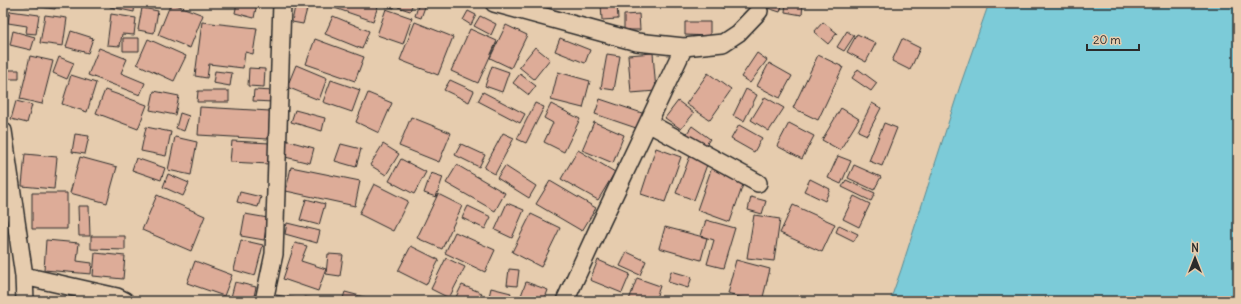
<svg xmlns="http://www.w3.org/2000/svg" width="1241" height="304" viewBox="0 0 1241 304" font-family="Delius,sans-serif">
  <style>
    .water { fill: #7ccbd8; stroke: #5c8b93 }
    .building { fill: #ddac98; stroke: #2b2b2b }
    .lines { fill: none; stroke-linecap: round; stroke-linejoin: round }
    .street-casing { stroke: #2b2b2b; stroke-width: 20 }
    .street { stroke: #e6ccae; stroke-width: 17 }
  </style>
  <rect width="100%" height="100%" fill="#e6ccae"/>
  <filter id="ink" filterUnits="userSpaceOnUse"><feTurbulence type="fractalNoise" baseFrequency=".025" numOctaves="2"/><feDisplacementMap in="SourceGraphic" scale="8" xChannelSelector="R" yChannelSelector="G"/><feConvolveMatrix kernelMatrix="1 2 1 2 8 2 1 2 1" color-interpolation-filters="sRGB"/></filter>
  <g filter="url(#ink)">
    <path class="water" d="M989,3H1238V301H890L901,270L960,86Z"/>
    <path class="building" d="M25,3H56L55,9L25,5Z
      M111,3H135L134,12L110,7Z
      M171,3L203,15L190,48L158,35Z
      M237,3H257L254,18L235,13Z
      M327,3H379L373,21L326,5Z
      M386,3H395L394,8L385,6Z
      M399,3H413L410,11L398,7Z
      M419,3L426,4L421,18L415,16Z
      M601,3H617L618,19L602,20Z
      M670,3H681L677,8Z
      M713,3H726L723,8Z
      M752,3H783L780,12Z
      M786,3H803L802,15L785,12Z
      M295,6L307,9L303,24L292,22Z
      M142,8L158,11L154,33L138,30Z
      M386,9L412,18L403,44L377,35Z
      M10,11L39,15L36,34L26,33L27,26L8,23Z
      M468,11L476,15L471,25L463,20Z
      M111,14L136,18L134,35L122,34L120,46L107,45Z
      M639,14L640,30H624V15Z
      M45,15L67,18L63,46L40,43Z
      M333,16L369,31L362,49L325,34Z
      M480,16L496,24L491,35L474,26Z
      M202,22L257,28L253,54L245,52L243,68L209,64L207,78L195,76Z
      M415,22L453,37L438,75L400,60Z
      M685,22H710V36L685,35Z
      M823,22L837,33L828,44L814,32Z
      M506,25L527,35L511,68L490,58Z
      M470,29L497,41L478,83L451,71Z
      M13,31L35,37L31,50L10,45Z
      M71,31L93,38L88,53L66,47Z
      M847,31L854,36L844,51L837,47Z
      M857,34L876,43L866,62L847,52Z
      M123,38H139V51H123Z
      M560,38L590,50L585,63L555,51Z
      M148,39L186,56L174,81L137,64Z
      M315,39L364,57L355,81L306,64Z
      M902,39L920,48L910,70L892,61Z
      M535,47L550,59L534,79L519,67Z
      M99,48L127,59L121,73L145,83L140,95L88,75Z
      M653,53L656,91L631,93L628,55Z
      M757,53L767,60L750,83L741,77Z
      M607,54L620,56L614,90L601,88Z
      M818,55L843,67L818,120L793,108Z
      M30,56L53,61L42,104L20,99Z
      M59,57L74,63L67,79L53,73Z
      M769,63L792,76L780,98L757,86Z
      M296,65L327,78L319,100L287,87Z
      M492,66L509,72L502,92L485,86Z
      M249,68L265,69L264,87L248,86Z
      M858,69L877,83L871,91L852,78Z
      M7,70H19V79H6Z
      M215,71L232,73L230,86L213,83Z
      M558,72L590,81L583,108L551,100Z
      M708,73L731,90L710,120L686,104Z
      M520,74L536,86L529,95L513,83Z
      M71,75L96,83L87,112L62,104Z
      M331,80L360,90L352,112L323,102Z
      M450,80L474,91L469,102L444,90Z
      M746,89L757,95L744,121L733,116Z
      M105,90L147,105L138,129L96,113Z
      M254,90L274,91L273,102L253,101Z
      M154,91L179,96L175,115L150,110Z
      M198,91H229V102H197Z
      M483,92L525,114L520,123L478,101Z
      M368,93L392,103L379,133L356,122Z
      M765,97L784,108L769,131L751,120Z
      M600,99L645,114L639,129L595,114Z
      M16,101L32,105L27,123L11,119Z
      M678,101L694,113L681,129L665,118Z
      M535,103L544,107L526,143L517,139Z
      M872,103L881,108L867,135L858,131Z
      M551,104L580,119L564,152L544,142L553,123L544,118Z
      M200,107L270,111L268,139L198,135Z
      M841,108L859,119L840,150L822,140Z
      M295,110L325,118L322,131L291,122Z
      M180,113L189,116L184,131L176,128Z
      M411,117L451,133L439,162L399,146Z
      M594,122L624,135L613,163L582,150Z
      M789,123L814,136L802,159L777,146Z
      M884,123L897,128L882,166L869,161Z
      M739,125L762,138L754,152L731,139Z
      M692,126L710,139L703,149L685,136Z
      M146,127L171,132L166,156L141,151Z
      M503,133L514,138L495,174L484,168Z
      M75,134L89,136L85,154L72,152Z
      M175,137L197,142L191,175L168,170Z
      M285,140L314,148L310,163L281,156Z
      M232,141L270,143L269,164L230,162Z
      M341,144L361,149L356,167L335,161Z
      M383,144L399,154L386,175L370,165Z
      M461,144L485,155L479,167L455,155Z
      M656,148L681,157L665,202L641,194Z
      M578,150L615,172L598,200L561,179Z
      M25,154L57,157L54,189L22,186Z
      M690,156L708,162L694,200L676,193Z
      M838,156L851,161L841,184L828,178Z
      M80,157L117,167L107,203L70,193Z
      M136,158L165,168L161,180L132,170Z
      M401,159L426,172L414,194L389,181Z
      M457,165L505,193L495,211L446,183Z
      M854,165L881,177L874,190L848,178Z
      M505,166L536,186L529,198L497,178Z
      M291,167L360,181L355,206L286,191Z
      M712,167L745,179L730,222L697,210Z
      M431,173L443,177L436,197L424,193Z
      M168,174L189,183L183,196L163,187Z
      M810,179L830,189L825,201L804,191Z
      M846,180L875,193L871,201L842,187Z
      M550,181L596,208L582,231L536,204Z
      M374,184L408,201L393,231L359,214Z
      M240,192L261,197L258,207L237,202Z
      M32,193H67V229H32Z
      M438,194L462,206L442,249L417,238Z
      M157,195L205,216L191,251L142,230Z
      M854,196L870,204L859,227L843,219Z
      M751,197L766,201L762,214L748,210Z
      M306,199L325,204L319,225L300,220Z
      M507,203L524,210L512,238L495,230Z
      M793,205L835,224L822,252L780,233Z
      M78,206H89L90,236H79Z
      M468,206L491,217L485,229L462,218Z
      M245,214L268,218L264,240L241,236Z
      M531,214L560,228L541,267L512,252Z
      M754,215L780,219L774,261L747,258Z
      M706,220L735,228L723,268L707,264L714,240L701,236Z
      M287,223L320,231L317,243L285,234Z
      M839,225L858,234L854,241L836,232Z
      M665,227L707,238L701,260L659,248Z
      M455,232L495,250L485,272L445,253Z
      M91,236H125V250L91,249Z
      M46,240L79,243L77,261L92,263L91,274L44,270Z
      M241,240L263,245L255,276L234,270Z
      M295,243L307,246L301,261L326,269L318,291L283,279Z
      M411,246L439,260L426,285L398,271Z
      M627,252L646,261L640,275L620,266Z
      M95,253L125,256L123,279L93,276Z
      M328,254L343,255L340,276L326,274Z
      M446,258L465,267L449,298L431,289Z
      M598,260L630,274L622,293L590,280Z
      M736,260L770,269L762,301H754L727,294Z
      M195,261L232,275L224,296L187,283Z
      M509,269L519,270L517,286L507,285Z
      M671,271L692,277L688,288L668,282Z
      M637,278L660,286L655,301L629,300Z
      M235,282L256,287L253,301H230Z
      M526,282L548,290L544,301H519Z
      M462,285L482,293L479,301H454Z
      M491,288L511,293L508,301H488Z
      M345,292L379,301H342Z
      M276,295L299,299L298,301H275Z
      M305,297L324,301H304Z
      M578,298L596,300V301H577Z"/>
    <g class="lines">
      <g class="street-casing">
        <path id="street" d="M494,3L637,42L684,47L723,43L738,33L759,11
          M648,123L758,183
          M3,131L24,276L25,301
          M24,276L117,297L125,301
          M264,301L274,254L282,3
          M565,301L598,229L684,47"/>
      </g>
      <use href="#street" class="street"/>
    </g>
  </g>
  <rect width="1241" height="304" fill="none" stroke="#e6ccae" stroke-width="16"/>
  <rect x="8" y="8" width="1225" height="288" fill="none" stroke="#2b2b2b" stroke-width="1.5" filter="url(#ink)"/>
  <g transform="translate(1195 258)" stroke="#e6ccae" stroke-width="3" paint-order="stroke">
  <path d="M0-3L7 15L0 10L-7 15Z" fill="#2b2b2b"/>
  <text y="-6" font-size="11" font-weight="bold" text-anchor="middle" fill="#2b2b2b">N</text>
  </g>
  <path d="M1087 44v6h52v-6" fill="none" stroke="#2b2b2b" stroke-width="2"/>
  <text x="1093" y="44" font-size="12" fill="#2b2b2b" stroke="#e6ccae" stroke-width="3" paint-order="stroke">20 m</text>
</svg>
